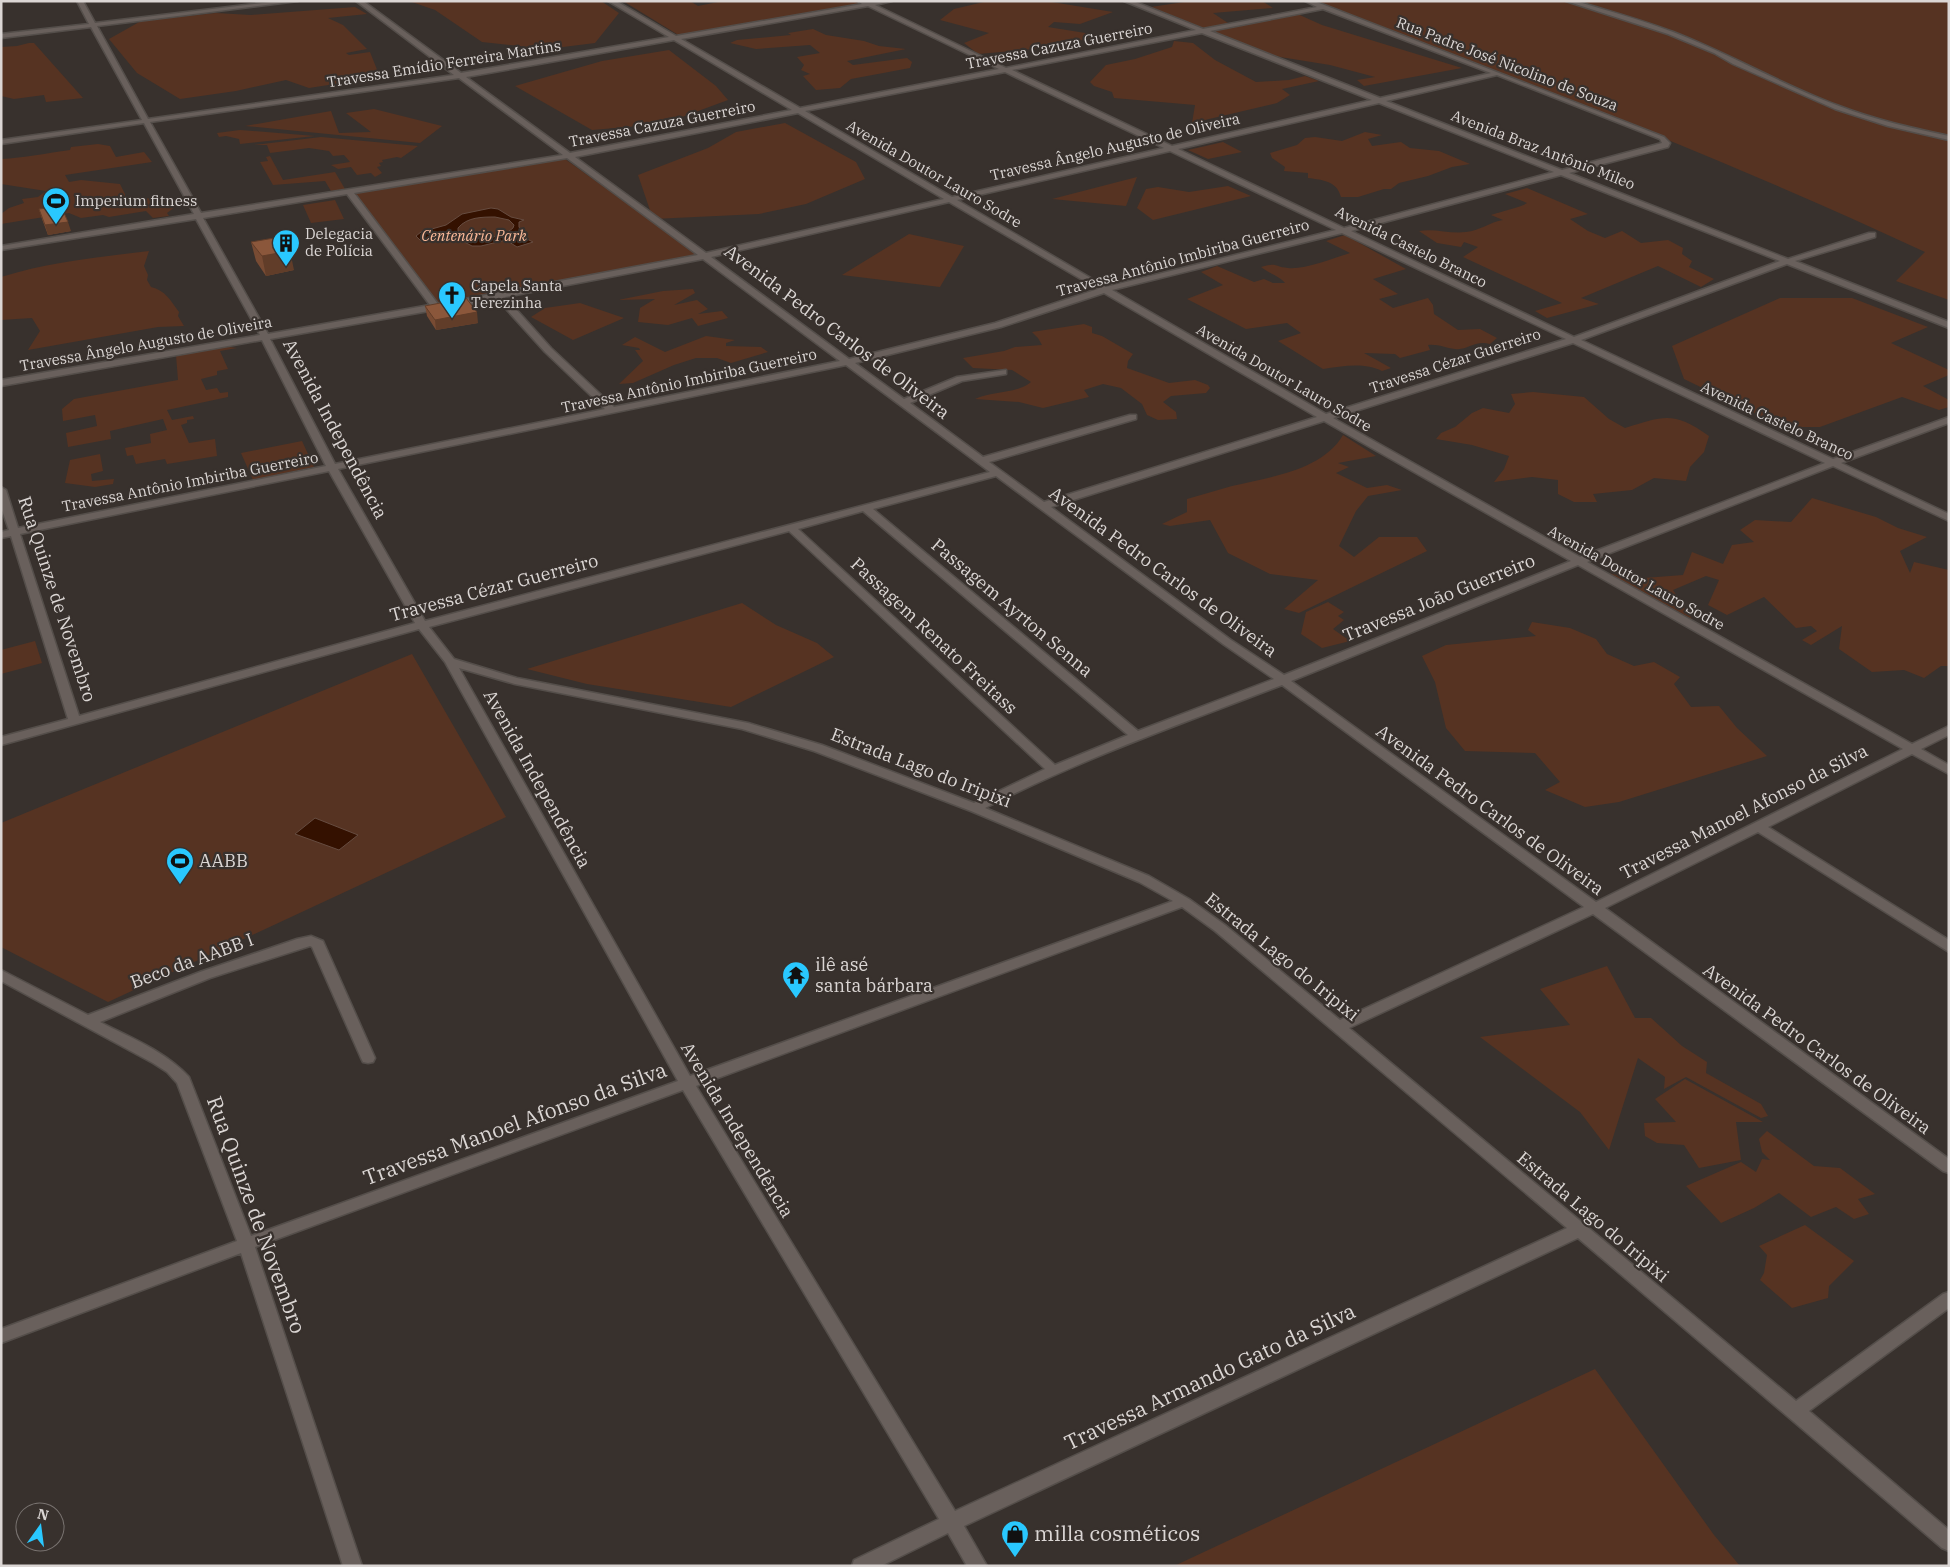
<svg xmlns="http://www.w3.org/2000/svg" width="1950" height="1567" viewBox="0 0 1950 1567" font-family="'IBM Plex Serif',serif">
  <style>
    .green { fill: #563322 }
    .water { fill: #341100; stroke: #664c40; fill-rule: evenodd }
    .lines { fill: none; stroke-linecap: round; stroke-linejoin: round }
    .minor-casing { stroke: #544e4a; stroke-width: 3 }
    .minor { fill: #69605c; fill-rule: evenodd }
    .wall { fill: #784b33 }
    .shaded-wall { fill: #613d29 }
    .building { fill: #8b573b; stroke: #613d29 }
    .labels { text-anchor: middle; stroke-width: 4.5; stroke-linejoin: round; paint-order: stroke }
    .far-street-label { font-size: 15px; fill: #dbd6d4; stroke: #38312d }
    .far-poi-label { font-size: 15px; fill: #dbd6d4; stroke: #38312d; text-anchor: start }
    .far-park-label { font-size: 15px; font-style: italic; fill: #fcba99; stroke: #38312d }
    .street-label { font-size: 18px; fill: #dbd6d4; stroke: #38312d }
    .poi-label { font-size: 18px; fill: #dbd6d4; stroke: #38312d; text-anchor: start }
    .near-street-label { font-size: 21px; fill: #dbd6d4; stroke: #38312d }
    .near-poi-label { font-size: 21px; fill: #dbd6d4; stroke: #38312d; text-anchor: start }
  </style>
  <rect width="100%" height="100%" fill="#38312d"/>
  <path class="green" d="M409,1H601L619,13L595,43L547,49L482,42L435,10Z
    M623,1H690L698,6L723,1H854L861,5L680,36Z
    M988,1H1054L1052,2L1113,12L1080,24L1054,22L1048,27L1104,36L1034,49L978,54L964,43L989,33L940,20L954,9Z
    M1183,1H1262L1273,8L1213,13L1228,23L1224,25L1293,12L1322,25L1462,68L1364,86L1357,80L1375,77L1330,65L1274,56L1151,7L1184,2Z
    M1313,1H1949V300L1896,281L1925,252C1725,159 1519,79 1313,1Z
    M355,7L367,14L328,18L343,25L367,49L346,53L349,55L370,52L380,77L309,88L286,80L236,91L180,99L137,73L109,39L141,21L216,13L251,15Z
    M813,29L826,35L864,41L879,46L906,49L847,61L853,65L907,58L912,62L910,68L851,79L840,88L816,90L803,76L810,74L801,70L804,65L797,57L820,53L810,45L756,49L730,43L737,40L791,35L788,33Z
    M1174,41L1193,43L1215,60L1256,82L1289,80L1305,76L1319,81L1282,89L1290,95L1277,103L1192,123L1195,105L1114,98L1112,92L1094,86L1090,82L1106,65L1135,59L1172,47Z
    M29,43H34L83,98L46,102L44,95L14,99L1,96V47L17,46Z
    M669,50L716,86L728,100L663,124L592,130L515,86L602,61Z
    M374,109L442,126L420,143L245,126L331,111L339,133L371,132L346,113Z
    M785,123L856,162L865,179L806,204L759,214L653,219L638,175L708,148L736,132Z
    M240,130L315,136L240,144L239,139L226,136L219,137L217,133Z
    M1365,132L1382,135L1368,139L1372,146L1401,142L1410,148L1439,151L1470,164L1452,167L1428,176L1399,183L1391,189H1384L1358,197H1341C1337,181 1323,180 1308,178V173L1284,171L1285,167L1272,158L1270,153L1297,145L1305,138L1315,137L1342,141Z
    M321,137L418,146L401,158L397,157L382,160L383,162L379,163L381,166L377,167L382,173L375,177L371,173L357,175L351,167L338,169L331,165L350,162L344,155L333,156L329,151L309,148L270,153L267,145H254Z
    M1223,142L1242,152L1208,159L1188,150Z
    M98,144L110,146L116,157L144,152L152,162L65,175L69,182L81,180L120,184L125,194V201L168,196L175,207L167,213L169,216L153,218L146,211L109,217L103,215L81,218L69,213L1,224V214L9,208L24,203L22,199L38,197L46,191L1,184V159C24,158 47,153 70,150L71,147Z
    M270,156L283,180L335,172L345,189L331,191L325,181L273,185L260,162L268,161L266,157Z
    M565,159L699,255L439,304L354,193Z
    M1137,177L1126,206L1052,199Z
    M1228,186L1251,196L1153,220L1137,208L1146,189L1158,187L1189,192Z
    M1527,188L1588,214L1570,219L1588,231L1605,238L1622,231L1641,243L1668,240L1683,248L1682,254L1692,261L1689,267L1714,279L1701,287L1658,266L1581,298L1599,304L1547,318L1535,311L1562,303L1463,257L1478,247L1464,242L1461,247L1437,243L1419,231C1435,228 1449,234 1466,232C1479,231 1490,222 1503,220L1491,215C1499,212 1522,207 1527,203L1505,194Z
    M335,200L344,219L311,223L303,205Z
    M909,234L964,246L940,287L842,275Z
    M1345,235L1406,269L1373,279L1398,294L1379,299L1393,308L1428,298L1433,305L1434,314L1458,330L1480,329L1497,338L1490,344C1474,340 1467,351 1455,349C1445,348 1439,344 1428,345L1430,350L1400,358L1395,354L1364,353L1391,368L1382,371C1365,362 1342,366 1323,369L1278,341L1301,333L1287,323L1246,329L1187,299L1223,285L1201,272L1217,266L1254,282L1264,279L1273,283H1285C1280,276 1268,273 1261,267C1278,262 1274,267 1288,268C1304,270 1334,258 1350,253L1326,241Z
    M149,251L144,266L148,275L147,280L151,287C165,290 171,301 179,312L178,316L184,326L158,327L28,350L40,331L32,318L1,320V277C49,262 99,257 149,251Z
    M693,289L695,293L674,305L697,300L708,309L698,314L722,311L728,318L698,326L692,318L668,325L638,322L640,308L655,299L618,300L663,291Z
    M1780,298H1852L1928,327L1891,343L1949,370V375L1923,386L1949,400V407L1939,410L1902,397L1820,427H1783L1684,379L1672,346Z
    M580,303L624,318L573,340L531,317L545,308Z
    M1084,324L1092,327V333L1102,336L1133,354L1128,361L1127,368L1169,383L1195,380L1208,385L1210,388L1206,393L1171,396L1163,402L1176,412L1177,419L1158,420L1147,415L1142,404L1121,388L1103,384L1084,390L1089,397L1043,408L1019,402L975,399C992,391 1017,394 1031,382L1012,370L973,368L963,358L1004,351L1015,347L1042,345L1038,338L1032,332Z
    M706,336L735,340L726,343V346L761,347L768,352L731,363L717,358H696L674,365L633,383L619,384L643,361L635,350H640L639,348L622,345L635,337L665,352Z
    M221,346L237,348L220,351L228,369L217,371V375L201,379L206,390L217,388L220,393L228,392V397L167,410L172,420L193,416L194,419L187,420V423L181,425L189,443L215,439L217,456L167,464L165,459L136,464L133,455L127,456L125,448L151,443L150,434L167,430L163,419L110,431L111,439L68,447L66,433L97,426L95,415L63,421L62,409L74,399L178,380L176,355Z
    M1533,392L1584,397L1609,419L1625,428C1665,416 1673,411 1709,436L1704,452L1690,467L1686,481L1654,478L1632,490L1593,494L1597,502H1574L1558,494V480L1532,477L1494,482L1504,469L1509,456L1472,445L1436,439L1441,433L1455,427L1472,413L1483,408L1509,413L1515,404L1511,394Z
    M1343,435L1376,456L1338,463L1349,467L1336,473L1367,488L1387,485L1402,490L1368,496L1356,511L1339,546L1354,557L1379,537H1417L1427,551L1299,613L1284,609L1318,580L1270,574L1228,553L1210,520L1170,526L1162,524L1187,512V499C1202,495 1217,490 1232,486C1269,477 1322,471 1343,435Z
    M302,441L314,467L253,480L241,453Z
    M100,454L103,471L91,474L92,481L114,479L113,484L95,487L65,483L70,460Z
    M1812,498L1876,517L1898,528L1927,537L1900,551L1910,573L1914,562L1949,570V666H1941L1924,678L1904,670L1872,672L1839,649L1842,626L1811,645L1802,640L1817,631L1811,626L1796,628L1764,597L1727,615L1708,605L1719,580L1706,576L1673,590L1692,619L1609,573L1631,579L1683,575L1692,552L1723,564L1732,545L1754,542L1740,530L1755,520L1791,522Z
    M1328,602L1344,612L1338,616L1344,620L1333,629L1350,641L1322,648L1301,634L1306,612Z
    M742,603L776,625L817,643L834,657L731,707L587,684L527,669Z
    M1532,622L1570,628L1596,639L1607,654L1634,666L1654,662L1680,677L1674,684L1691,707L1719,706L1737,728L1767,756L1619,802L1585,807L1545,790L1560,782L1535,753L1465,751L1446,728L1435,682L1422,656L1446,645L1536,636L1528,630Z
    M35,641L42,663L1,674V650Z
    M412,654L506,817L108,1002L1,947V823Z
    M1607,966L1635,1018H1651L1682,1046L1707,1062L1706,1073L1761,1104L1768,1116L1761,1118L1686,1077L1664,1089L1665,1077L1638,1058L1609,1150L1580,1112L1480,1037L1570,1025L1540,989Z
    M1685,1079L1763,1122H1736L1741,1160L1699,1168L1684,1145L1657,1143L1645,1136L1644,1123L1676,1122L1655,1099Z
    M1767,1131L1814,1166L1840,1168L1875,1194L1858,1199L1869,1214L1854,1219L1836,1207L1811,1217L1779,1193L1754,1208L1721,1223L1686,1186L1741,1162L1756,1172L1762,1159L1770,1160L1762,1152L1759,1139Z
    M1805,1225L1854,1261L1829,1286L1828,1298L1792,1308L1760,1280L1764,1273L1767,1255L1759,1246Z
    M1595,1369L1714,1535L1740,1566H1174Z"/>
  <path class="water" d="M491,208L498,209L511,217L524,220L519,222V227L523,233L521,236L533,242L517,247L506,240L481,246H472L453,236L421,241L416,236L421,232L446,225L462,214ZM495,217L509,220L514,225L513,228C501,239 470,243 458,231V228C467,217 482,217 495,217Z
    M315,818L358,835L339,850L295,834Z"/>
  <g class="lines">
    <g class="minor-casing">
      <path id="minor" d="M77,1H83L95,23L278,1H298L97,26L148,119L454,75L356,1H363L461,73L669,37L608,1H616L676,36L862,4L858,1H892L875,5L1006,68L1196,30L1124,1H1133L1203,29L1317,7L1305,1H1314L1664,137L1670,143L1668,147L1569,173L1788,259L1869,233H1875V237L1795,261L1949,322V328L1787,264L1581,340L1833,459L1949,417V423L1841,463L1949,514V521L1833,466L1587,562L1912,744L1949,726V735L1921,749L1949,765V774L1912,754L1768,827L1949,940V952L1758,832L1605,908L1949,1159V1173L1943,1171L1593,914L1349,1028L1796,1401L1943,1294L1949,1292V1308L1809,1411L1949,1530V1551L1942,1548L1578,1238L964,1526L987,1566H967L948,1533L881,1566H852L854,1560L939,1519L683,1090L255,1247L362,1566H343L241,1253L1,1343V1329L237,1241L177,1083L167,1072L153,1063L1,981V970L88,1015L200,972L297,939L311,936L323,941L375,1058L373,1062L368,1063L363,1062L361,1058L312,947L310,946L210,978L100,1022C131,1038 165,1051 189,1077L251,1236L678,1081L445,662L419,629L1,745V737L68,719L11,536L1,538V532L9,530L1,507V487L6,490L18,528L326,466L262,340L1,386V380L260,335L196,219L1,250V246L194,214L144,123L1,144V140L142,120L91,27L1,38V34L89,24ZM868,6L999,69L800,108L681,39ZM1323,9L1491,73L1380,98L1210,31ZM1202,33L1372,100L1172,146L1012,70ZM674,40L792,110L570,153L466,77ZM1005,72L1164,148L952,197L805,111ZM1497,75L1660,139L1662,143L1562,170L1386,101ZM459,78L563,155L201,213L150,122ZM1379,103L1554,172L1344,228L1178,149ZM798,113L944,199L706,253L575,157ZM1170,151L1336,230L1106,287L957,200ZM567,158L698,255L438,304L354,193ZM1561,175L1780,261L1574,337L1351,231ZM347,194L430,305L268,334L203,218ZM949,202L1098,289L995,323L849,359L711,257ZM1342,233L1566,339L1326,414L1112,290ZM703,259L840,361L614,407L551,348L505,297ZM1104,293L1317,417L1044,502L989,462L1136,419V415H1130L983,457L910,403L962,381L1006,374V370L957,377L904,399L855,363L1001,327ZM497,299L545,352L605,409L335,464L270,339ZM1573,343L1825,463L1580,557L1333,418ZM846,365L990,472L425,621L338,469ZM1324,421L1571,561L1284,675L1231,640L1051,507ZM329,471L415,623L79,716L20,534ZM996,476L1223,644L1274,679L1138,731L873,509ZM863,511L1128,735L1055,765L798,529ZM789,531L1045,769L974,803L822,745L748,723L517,678L454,659L429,627ZM1578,565L1903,749L1596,902L1291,681ZM459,668L515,684L742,729L814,751L971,811L1139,882L1173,901L690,1076ZM1282,685L1584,907L1340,1020L1225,925L1189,899L1149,876L985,808C1081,759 1181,724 1282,685ZM1182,907L1215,931L1567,1228L955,1511L696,1086Z
        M1566,1H1576C1608,11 1642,20 1673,32C1730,54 1782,85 1839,106C1875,120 1912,128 1949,136V140L1888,126L1835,109L1733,64L1714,53L1668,34Z"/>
    </g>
    <use href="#minor" class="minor"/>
  </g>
  <path class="wall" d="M39,209L71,231L48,235L42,219Z
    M251,242L294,270L266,276L256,261Z
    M425,306L478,323L436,330L427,316Z"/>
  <path class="shaded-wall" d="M68,222L71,231L48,235L45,225Z
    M290,251L294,270L266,276L262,256Z
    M477,312L478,323L436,330L435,320Z"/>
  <path class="building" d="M61,206L68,222L45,225L39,209Z
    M280,237L290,251L262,256L251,242Z
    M466,298L477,312L435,320L425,306Z"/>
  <defs>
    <g id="stadium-pin" transform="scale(1.4375)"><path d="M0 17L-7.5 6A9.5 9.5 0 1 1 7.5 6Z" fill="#29c8ff" stroke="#38312d"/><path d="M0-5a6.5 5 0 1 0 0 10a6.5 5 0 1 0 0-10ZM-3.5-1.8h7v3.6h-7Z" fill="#111"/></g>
    <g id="building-pin" transform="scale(1.4375)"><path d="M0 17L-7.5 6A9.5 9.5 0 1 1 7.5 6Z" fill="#29c8ff" stroke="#38312d"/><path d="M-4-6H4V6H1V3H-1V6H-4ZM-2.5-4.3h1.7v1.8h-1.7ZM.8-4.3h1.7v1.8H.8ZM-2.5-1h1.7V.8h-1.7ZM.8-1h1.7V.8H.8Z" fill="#111"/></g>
    <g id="church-pin" transform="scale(1.4375)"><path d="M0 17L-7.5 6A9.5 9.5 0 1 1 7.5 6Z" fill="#29c8ff" stroke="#38312d"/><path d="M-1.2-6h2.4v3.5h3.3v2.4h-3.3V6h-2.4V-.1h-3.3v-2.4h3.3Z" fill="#111"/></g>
    <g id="temple-pin" transform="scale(1.4375)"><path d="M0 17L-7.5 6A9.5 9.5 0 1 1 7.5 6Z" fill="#29c8ff" stroke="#38312d"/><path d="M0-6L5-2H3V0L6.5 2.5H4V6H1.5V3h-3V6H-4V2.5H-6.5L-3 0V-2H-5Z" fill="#111"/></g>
    <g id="shop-pin" transform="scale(1.4375)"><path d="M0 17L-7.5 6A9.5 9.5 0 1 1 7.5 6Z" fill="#29c8ff" stroke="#38312d"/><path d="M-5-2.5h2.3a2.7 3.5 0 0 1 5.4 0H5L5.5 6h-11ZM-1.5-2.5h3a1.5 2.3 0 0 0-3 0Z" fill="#111"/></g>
  </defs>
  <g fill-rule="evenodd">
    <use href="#stadium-pin" x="56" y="201"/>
    <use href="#building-pin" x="286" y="243"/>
    <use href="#church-pin" x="452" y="295"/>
    <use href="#stadium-pin" x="180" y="861"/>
    <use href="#temple-pin" x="796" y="975"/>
    <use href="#shop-pin" x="1015" y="1534"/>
  </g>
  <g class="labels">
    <g class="far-street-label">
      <text transform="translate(1059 46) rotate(-11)" y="5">Travessa Cazuza Guerreiro</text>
      <text transform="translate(444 64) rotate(-9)" y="5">Travessa Emídio Ferreira Martins</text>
      <text transform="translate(1507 64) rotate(21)" y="5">Rua Padre José Nicolino de Souza</text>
      <text transform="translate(662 124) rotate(-11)" y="5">Travessa Cazuza Guerreiro</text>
      <text transform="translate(1115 147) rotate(-13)" y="5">Travessa Ângelo Augusto de Oliveira</text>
      <text transform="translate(1543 150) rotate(21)" y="5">Avenida Braz Antônio Mileo</text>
      <text transform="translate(934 174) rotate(30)" y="5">Avenida Doutor Lauro Sodre</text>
      <text transform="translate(1411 247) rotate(26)" y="5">Avenida Castelo Branco</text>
      <text transform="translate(1183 258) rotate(-15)" y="5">Travessa Antônio Imbiriba Guerreiro</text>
      <text transform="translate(146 344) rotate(-10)" y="5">Travessa Ângelo Augusto de Oliveira</text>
      <text transform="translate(1455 361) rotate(-18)" y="5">Travessa Cézar Guerreiro</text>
      <text transform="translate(1284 378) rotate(30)" y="5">Avenida Doutor Lauro Sodre</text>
      <text transform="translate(689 381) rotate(-12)" y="5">Travessa Antônio Imbiriba Guerreiro</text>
      <text transform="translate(1777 421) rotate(25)" y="5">Avenida Castelo Branco</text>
      <text transform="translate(190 482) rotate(-11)" y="5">Travessa Antônio Imbiriba Guerreiro</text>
      <text transform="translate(1636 578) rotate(29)" y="5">Avenida Doutor Lauro Sodre</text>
    </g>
    <g class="far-poi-label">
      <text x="75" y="206">Imperium fitness</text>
      <text x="305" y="239">Delegacia<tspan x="305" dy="17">de Polícia</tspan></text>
      <text x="471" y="291">Capela Santa<tspan x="471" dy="17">Terezinha</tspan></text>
    </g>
    <g class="far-park-label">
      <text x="474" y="241">Centenário Park</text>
    </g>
    <g class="street-label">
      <text transform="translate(837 332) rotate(37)" y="6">Avenida Pedro Carlos de Oliveira</text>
      <text transform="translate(335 429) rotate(62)" y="6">Avenida Independência</text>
      <text transform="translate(1163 572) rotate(36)" y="6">Avenida Pedro Carlos de Oliveira</text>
      <text transform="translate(494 588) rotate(-15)" y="6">Travessa Cézar Guerreiro</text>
      <text transform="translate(1439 598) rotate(-22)" y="6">Travessa João Guerreiro</text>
      <text transform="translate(57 599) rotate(72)" y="6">Rua Quinze de Novembro</text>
      <text transform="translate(1012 608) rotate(40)" y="6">Passagem Ayrton Senna</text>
      <text transform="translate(934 636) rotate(43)" y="6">Passagem Renato Freitass</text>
      <text transform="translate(921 768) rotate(21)" y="6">Estrada Lago do Iripixi</text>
      <text transform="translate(537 779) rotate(61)" y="6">Avenida Independência</text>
      <text transform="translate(1490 810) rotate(36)" y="6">Avenida Pedro Carlos de Oliveira</text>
      <text transform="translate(1744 812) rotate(-27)" y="6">Travessa Manoel Afonso da Silva</text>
      <text transform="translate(1282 957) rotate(39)" y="6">Estrada Lago do Iripixi</text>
      <text transform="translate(192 961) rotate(-20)" y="6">Beco da AABB I</text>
      <text transform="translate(1817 1049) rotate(36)" y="6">Avenida Pedro Carlos de Oliveira</text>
      <text transform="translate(737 1130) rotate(59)" y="6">Avenida Independência</text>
      <text transform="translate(1593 1217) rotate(40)" y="6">Estrada Lago do Iripixi</text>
    </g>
    <g class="poi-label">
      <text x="199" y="867">AABB</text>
      <text x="815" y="971">ilê asé<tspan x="815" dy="21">santa bárbara</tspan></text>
    </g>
    <g class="near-street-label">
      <text transform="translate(515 1124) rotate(-20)" y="7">Travessa Manoel Afonso da Silva</text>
      <text transform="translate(256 1215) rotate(70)" y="7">Rua Quinze de Novembro</text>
      <text transform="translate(1210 1377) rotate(-25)" y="7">Travessa Armando Gato da Silva</text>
    </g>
    <g class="near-poi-label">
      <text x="1034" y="1541">milla cosméticos</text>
    </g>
  </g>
  <rect width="1950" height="1567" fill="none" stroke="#dbd6d4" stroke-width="5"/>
  <g transform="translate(40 1527) rotate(14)"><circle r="24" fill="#38312d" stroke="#797370"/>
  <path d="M0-4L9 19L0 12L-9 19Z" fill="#29c8ff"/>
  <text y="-8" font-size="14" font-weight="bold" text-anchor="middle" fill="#dbd6d4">N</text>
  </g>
</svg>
